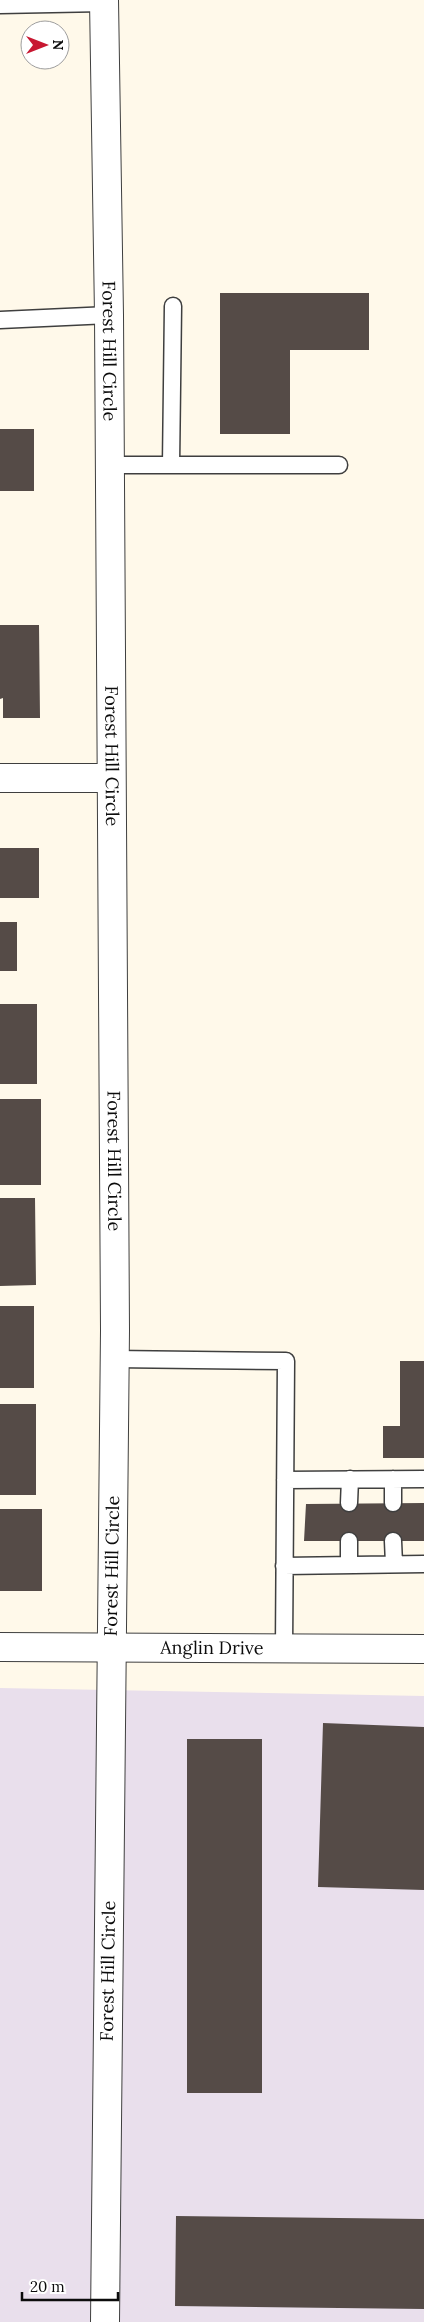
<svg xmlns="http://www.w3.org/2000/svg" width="424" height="2322" viewBox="0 0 424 2322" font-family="Lora,serif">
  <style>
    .industrial { fill: #e9dfec }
    .building { fill: #554b47 }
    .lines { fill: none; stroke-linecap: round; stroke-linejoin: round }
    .service-casing { stroke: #3f3f3f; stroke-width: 19 }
    .minor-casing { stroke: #3f3f3f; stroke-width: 30 }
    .tertiary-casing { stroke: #3f3f3f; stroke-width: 30 }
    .service { stroke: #fff; stroke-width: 16 }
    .minor { stroke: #fff; stroke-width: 28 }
    .tertiary { stroke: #fff; stroke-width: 28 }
    .labels { text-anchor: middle; stroke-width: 5; stroke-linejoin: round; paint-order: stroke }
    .street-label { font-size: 18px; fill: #0c0c0c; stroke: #fff }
  </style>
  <rect width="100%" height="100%" fill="#fff9ea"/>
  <path class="industrial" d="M0,1688L424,1696V2322H0Z"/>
  <path class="building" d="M220,293H369V350H290V434H220Z
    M0,429H34V491H0Z
    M0,625H39L40,718H3V698L0,699Z
    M0,848H39V898H0Z
    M0,922H17V971H0Z
    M0,1004H37V1084H0Z
    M0,1099H41V1185H0Z
    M0,1198H35L36,1285L0,1286Z
    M0,1306H34V1388H0Z
    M400,1361H424V1458H383V1426H400Z
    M0,1404H36V1495H0Z
    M424,1503V1541H304L306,1504Z
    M0,1509H42V1591H0Z
    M323,1723L424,1727V1890L318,1887Z
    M187,1739H262V2093H187Z
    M176,2216L424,2219V2309L175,2306Z"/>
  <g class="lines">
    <g class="service-casing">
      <path id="service" d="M0,5L104,3
        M0,320L109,315
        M110,465H339
        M171,465L173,306
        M114,1359L286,1361L284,1649
        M393,1479V1503
        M285,1480L424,1479
        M349,1503L350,1479
        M349,1541V1565
        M393,1541L394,1564
        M284,1566L424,1564"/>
    </g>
    <g class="minor-casing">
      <path id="minor" d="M0,778H110"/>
    </g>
    <g class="tertiary-casing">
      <g id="tertiary">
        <path id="s1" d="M104,0L109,315L115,1330L105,2322"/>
        <path id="s2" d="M0,1647L424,1649"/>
      </g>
    </g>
    <use href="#service" class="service"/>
    <use href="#minor" class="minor"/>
    <use href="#tertiary" class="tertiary"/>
  </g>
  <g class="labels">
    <g class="street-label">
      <text dy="6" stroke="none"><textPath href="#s1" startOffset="351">Forest Hill Circle</textPath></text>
      <text dy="6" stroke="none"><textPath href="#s1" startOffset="756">Forest Hill Circle</textPath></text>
      <text dy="6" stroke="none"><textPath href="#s1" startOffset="1161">Forest Hill Circle</textPath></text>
      <text transform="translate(112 1566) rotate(-89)" y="6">Forest Hill Circle</text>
      <text dy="6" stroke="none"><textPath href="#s2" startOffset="212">Anglin Drive</textPath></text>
      <text transform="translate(108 1971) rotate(-89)" y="6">Forest Hill Circle</text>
    </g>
  </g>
  <g transform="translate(45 45) rotate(90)"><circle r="24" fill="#ffffff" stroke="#9e9e9e"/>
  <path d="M0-4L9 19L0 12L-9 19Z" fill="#c81731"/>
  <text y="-8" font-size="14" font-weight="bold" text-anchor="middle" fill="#0c0c0c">N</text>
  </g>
  <path d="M22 2292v8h96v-8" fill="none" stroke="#0c0c0c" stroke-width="2.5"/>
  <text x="30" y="2292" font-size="15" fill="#0c0c0c" stroke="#ffffff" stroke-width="4" paint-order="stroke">20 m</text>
</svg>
